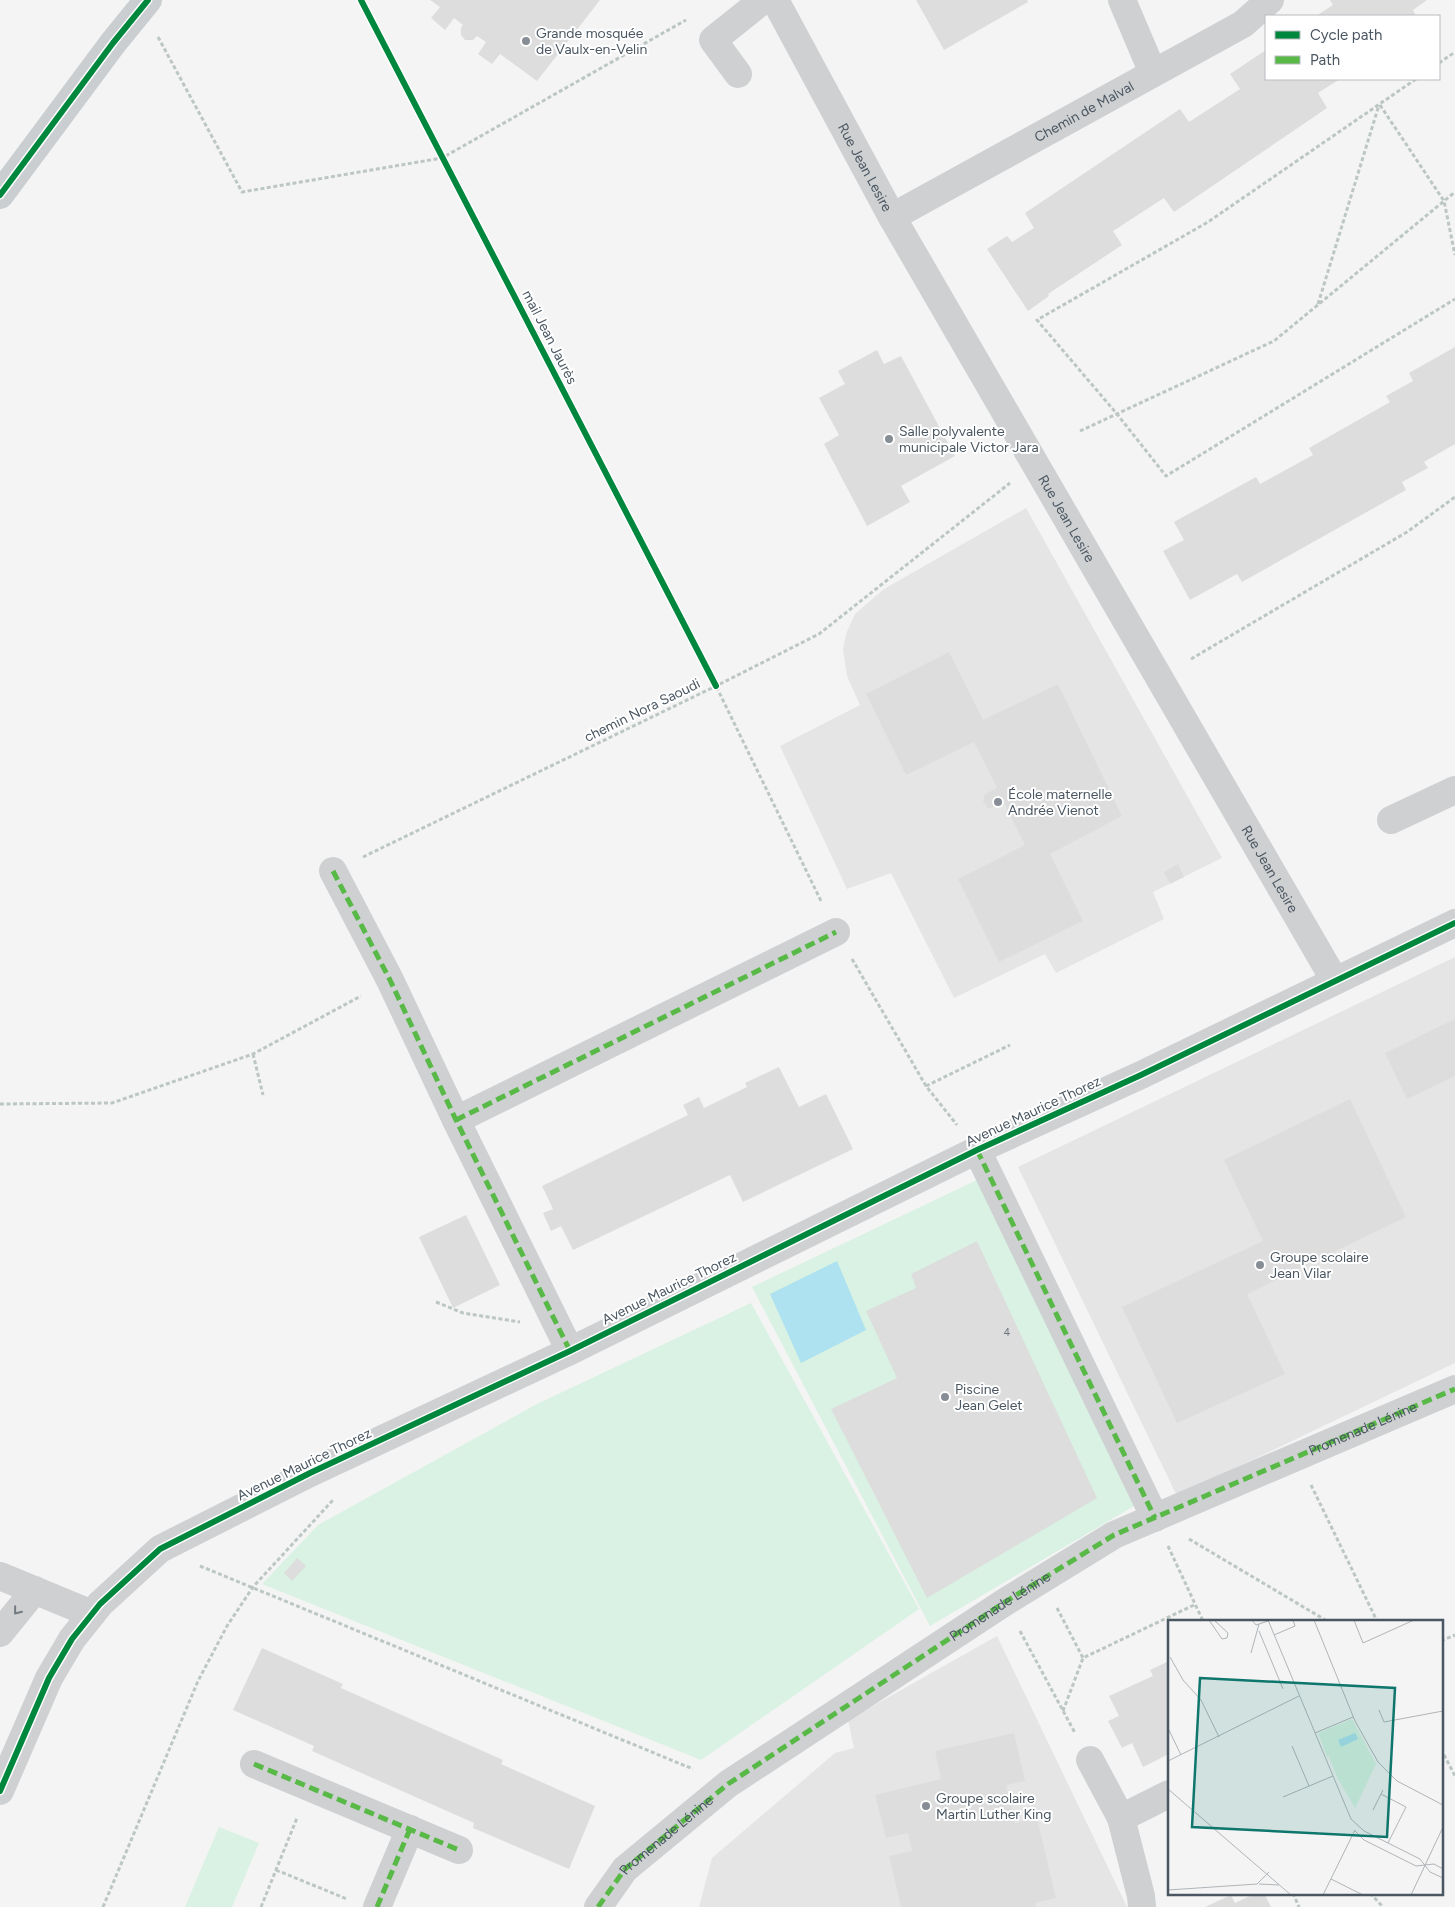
<svg xmlns="http://www.w3.org/2000/svg" width="1455" height="1907" viewBox="0 0 1455 1907" font-family="Figtree,sans-serif">
  <style>
    .education { fill: #e6e5e6 }
    .green { fill: #d9f2e3 }
    .water { fill: #aee2f0 }
    .building { fill: #ddddde }
    .lines { fill: none; stroke-linecap: round; stroke-linejoin: round }
    .path { stroke: #bcc7c4; stroke-width: 3; stroke-dasharray: 4 2.5; stroke-linecap: butt }
    .minor { stroke: #ced0d2; stroke-width: 28 }
    .major { stroke: #caced1; stroke-width: 28 }
    .quiet { stroke: #58b947; stroke-width: 5; stroke-dasharray: 10 5; stroke-linecap: butt }
    .cycleway-casing { stroke: #fff; stroke-width: 9 }
    .cycleway { stroke: #00873e; stroke-width: 6 }
    .oneway { stroke: #727b83 }
    .poi-dot { fill: #868d94; stroke: #fff; stroke-width: 2 }
    .labels { text-anchor: middle; stroke-width: 4; stroke-linejoin: round; paint-order: stroke }
    .number-label { font-size: 11px; fill: #707881 }
    .poi-label { font-size: 14px; fill: #4a5661; stroke: #fff; text-anchor: start }
    .street-label { font-size: 14px; fill: #4a5661; stroke: #fff }
    .inset-road { fill: none; stroke: #b0b5b9; stroke-width: 1 }
    .view { fill: #0f766e; fill-opacity: 0.15; stroke: #0f766e; stroke-width: 2.5 }
    .inset-edge { fill: none; stroke: #4a5661; stroke-width: 2.5 }
  </style>
  <rect width="100%" height="100%" fill="#f4f4f4"/>
  <path class="education" d="M1026,508L1222,858L1153,892L1164,919L1056,973L1045,954L954,998L891,873L847,889L780,746L860,705L847,676L843,649L846,634L855,614L884,589Z
    M1455,957V1363L1177,1496L1018,1167Z
    M997,1636L1127,1907H699L712,1858L835,1753L854,1748L848,1720Z"/>
  <path class="green" d="M977,1180L1134,1506L930,1626L752,1287Z
    M751,1303L919,1609L701,1760L262,1584L318,1525L537,1404Z
    M219,1827L259,1843L232,1907H185Z"/>
  <path class="water" d="M837,1261L866,1330L801,1363L770,1294Z"/>
  <path class="building" d="M430,0H600L537,81L500,54L492,64L478,54L486,42L477,36L473,40H465L461,35V28L463,25L454,18L445,30L431,18L440,7Z
    M916,0H1027L1028,2L944,50Z
    M1330,0H1427L1413,10L1416,16H1316L1333,5Z
    M1266,50V79H1340L1318,93L1327,108L1174,212L1164,198L1113,231L1122,245L1048,294L1049,296L1028,311L987,249L1007,236L1012,242L1034,228L1025,213L1180,109L1189,122L1240,89L1230,74Z
    M1455,347V444L1424,462L1428,468L1402,482L1406,490L1242,582L1237,574L1190,600L1163,551L1184,540L1174,522L1256,477L1260,484L1313,455L1309,448L1390,402L1386,396L1413,381L1409,373Z
    M877,350L884,364L901,356L955,456L901,486L910,502L867,526L824,444L839,435L819,398L845,384L838,371Z
    M949,652L983,720L1058,684L1122,816L1050,854L1083,921L999,962L958,879L1025,845L1004,803L991,808H988L983,801L985,794L997,788L974,742L906,775L866,694Z
    M1178,864L1184,877L1170,884L1164,872Z
    M1455,1019V1076L1407,1099L1385,1053Z
    M779,1067L799,1107L826,1094L853,1149L743,1202L730,1175L573,1250L561,1226L551,1231L543,1213L553,1209L542,1186L688,1115L683,1105L699,1097L704,1108L747,1087L745,1083Z
    M1350,1099L1406,1217L1247,1294L1285,1374L1177,1423L1122,1307L1263,1241L1224,1160Z
    M466,1215L500,1285L453,1308L419,1237Z
    M977,1241L1097,1498L927,1598L831,1409L897,1378L866,1311L916,1288L911,1274Z
    M297,1558L306,1566L292,1581L284,1573Z
    M262,1648L343,1684L341,1688L503,1760L501,1764L595,1806L569,1869L473,1828L474,1823L312,1751L314,1746L233,1710Z
    M1169,1661V1754L1143,1767L1132,1743L1122,1748L1108,1721L1119,1716L1109,1696L1153,1676L1150,1670Z
    M1014,1733L1025,1781L1006,1785L1015,1823L1037,1818L1056,1898L1035,1903L1036,1907H901L889,1856L912,1851L908,1833L886,1838L875,1795L941,1779L935,1751Z
    M1256,1893H1264L1271,1907H1205L1231,1895L1235,1903Z"/>
  <g class="lines">
    <path class="path" d="M361,0L716,686L822,903
      M158,37L242,192L442,158L686,20
      M1439,63L1455,52
      M1416,79L1208,222L1037,320L1117,414L1166,476L1455,299
      M1380,105L1444,201L1455,255
      M1318,304L1379,105
      M1080,431L1274,341L1455,192
      M1191,659L1407,532L1455,497
      M363,857L716,686L819,634L1010,483
      M852,959L926,1086L957,1125
      M253,1054L263,1095
      M926,1086L1010,1045
      M0,1104L112,1103L253,1054L361,996
      M436,1302L463,1313L520,1322
      M1311,1485L1377,1621
      M1189,1539L1327,1621
      M1168,1546L1203,1621
      M200,1566L693,1769
      M1057,1608L1083,1658
      M1020,1631L1075,1733
      M1441,1641L1455,1635
      M1063,1711L1083,1658L1196,1604
      M1441,1749L1455,1776
      M276,1870L347,1899
      M1293,1893L1299,1907
      M1370,1893L1383,1907
      M103,1907L198,1681L227,1626L253,1587L333,1500
      M261,1907L297,1818"/>
    <g class="minor">
      <path id="s1" d="M775,0L892,217L1335,981"/>
      <path d="M1122,0L1153,73"/>
      <path d="M738,74L713,40L763,0"/>
      <path id="s2" d="M892,217L1243,24L1270,0"/>
      <path d="M1391,820L1455,790"/>
      <path d="M333,871L390,980L456,1120L570,1351"/>
      <path d="M456,1120L836,932"/>
      <path d="M977,1150L1155,1518"/>
      <path d="M0,1576L92,1614"/>
      <path d="M0,1633L35,1590"/>
      <path d="M1090,1760L1121,1818"/>
      <path d="M254,1764L459,1850"/>
      <path d="M0,1791L49,1678L72,1639L100,1604L160,1549L310,1473L570,1351L977,1150L1141,1075L1455,923"/>
      <path d="M377,1907L410,1829"/>
      <path d="M598,1907L625,1869L728,1784L1005,1602L1114,1535L1455,1389"/>
      <path d="M1142,1907L1141,1896L1121,1818L1169,1794"/>
    </g>
    <path class="major" d="M0,195L113,43L148,0"/>
    <g class="quiet">
      <path d="M333,871L390,980L456,1120L570,1351"/>
      <path d="M456,1120L836,932"/>
      <path d="M977,1150L1155,1518"/>
      <path d="M254,1764L459,1850"/>
      <path d="M377,1907L410,1829"/>
      <path id="s3" d="M598,1907L625,1869L728,1784L1005,1602L1114,1535L1455,1389"/>
    </g>
    <g class="cycleway-casing">
      <path id="cycleway" d="M361,0L716,686
        M0,195L113,43L148,0
        M0,1791L49,1678L72,1639L100,1604L160,1549L310,1473L570,1351L977,1150L1141,1075L1455,923"/>
    </g>
    <use href="#cycleway" class="cycleway"/>
  </g>
  <defs><path id="oneway-chevron" d="M-2-3.5L2.5 0L-2 3.5" fill="none" stroke-width="1.6" stroke-linecap="round" stroke-linejoin="round" transform="scale(1.25)"/></defs>
  <use class="oneway" href="#oneway-chevron" transform="translate(17 1611) rotate(129)"/>
  <g class="poi-dot">
    <circle cx="526" cy="41" r="5"/>
    <circle cx="889" cy="439" r="5"/>
    <circle cx="998" cy="802" r="5"/>
    <circle cx="1260" cy="1265" r="5"/>
    <circle cx="945" cy="1397" r="5"/>
    <circle cx="926" cy="1806" r="5"/>
  </g>
  <g class="labels">
    <g class="number-label">
      <text x="1007" y="1336">4</text>
    </g>
    <g class="poi-label">
      <text x="536" y="38">Grande mosquée<tspan x="536" dy="16">de Vaulx-en-Velin</tspan></text>
      <text x="899" y="436">Salle polyvalente<tspan x="899" dy="16">municipale Victor Jara</tspan></text>
      <text x="1008" y="799">École maternelle<tspan x="1008" dy="16">Andrée Vienot</tspan></text>
      <text x="1270" y="1262">Groupe scolaire<tspan x="1270" dy="16">Jean Vilar</tspan></text>
      <text x="955" y="1394">Piscine<tspan x="955" dy="16">Jean Gelet</tspan></text>
      <text x="936" y="1803">Groupe scolaire<tspan x="936" dy="16">Martin Luther King</tspan></text>
    </g>
    <g class="street-label">
      <text dy="5" stroke="none"><textPath href="#s2" startOffset="219">Chemin de Malval</textPath></text>
      <text dy="5" stroke="none"><textPath href="#s1" startOffset="190">Rue Jean Lesire</textPath></text>
      <text transform="translate(550 337) rotate(63)" y="5">mail Jean Jaurès</text>
      <text dy="5" stroke="none"><textPath href="#s1" startOffset="595">Rue Jean Lesire</textPath></text>
      <text transform="translate(642 710) rotate(-26)" y="5">chemin Nora Saoudi</text>
      <text dy="5" stroke="none"><textPath href="#s1" startOffset="1000">Rue Jean Lesire</textPath></text>
      <text transform="translate(1033 1111) rotate(-25)" y="5">Avenue Maurice Thorez</text>
      <text transform="translate(669 1288) rotate(-26)" y="5">Avenue Maurice Thorez</text>
      <text dy="5" stroke="none"><textPath href="#s3" startOffset="910">Promenade Lénine</textPath></text>
      <text transform="translate(304 1464) rotate(-26)" y="5">Avenue Maurice Thorez</text>
      <text dy="5" stroke="none"><textPath href="#s3" startOffset="505">Promenade Lénine</textPath></text>
      <text dy="5" stroke="none"><textPath href="#s3" startOffset="100">Promenade Lénine</textPath></text>
    </g>
  </g>
  <g transform="translate(1168 1620)">
    <rect width="275" height="275" fill="#f4f4f4"/>
    <path d="M184,99L208,144L187,188L170,159L161,137L165,135L159,137L150,113Z" fill="#d9f2e3"/>
    <path d="M187,113L190,119L173,127L170,120Z" fill="#aee2f0"/>
    <path class="inset-road" d="M41,0L54,19L59,18L60,13L46,0M84,0L88,5L100,1M100,0L183,199L196,211L252,239L262,252L275,258M146,0L187,101L210,142L229,161L275,185M186,0L195,23L246,0M91,11L115,69M106,15L127,6L125,0M83,33L91,4M2,37L15,60L33,80L51,117M211,90L216,102L275,91M0,108L13,135M147,113L185,97M124,126L141,166M0,141L131,76M0,169L123,275M213,174L238,187L220,223M115,177L165,156M205,190L215,170M187,211L196,220L248,246L266,244L275,249M163,259L195,275M91,264L111,265M0,270L89,264L101,252M155,275L187,210M243,275L275,207"/>
    <path class="view" d="M32,58L227,68L219,217L24,207Z"/>
    <rect width="275" height="275" class="inset-edge"/>
  </g>
  <rect x="1265" y="15" width="175" height="65" fill="#ffffff" stroke="#b7bbc0"/>
  <rect x="1275" y="31" width="25" height="8" fill="#00873e" stroke="#b7bbc0"/>
  <text x="1310" y="40" font-size="15" fill="#4a5661">Cycle path</text>
  <rect x="1275" y="56" width="25" height="8" fill="#58b947" stroke="#b7bbc0"/>
  <text x="1310" y="65" font-size="15" fill="#4a5661">Path</text>
</svg>
